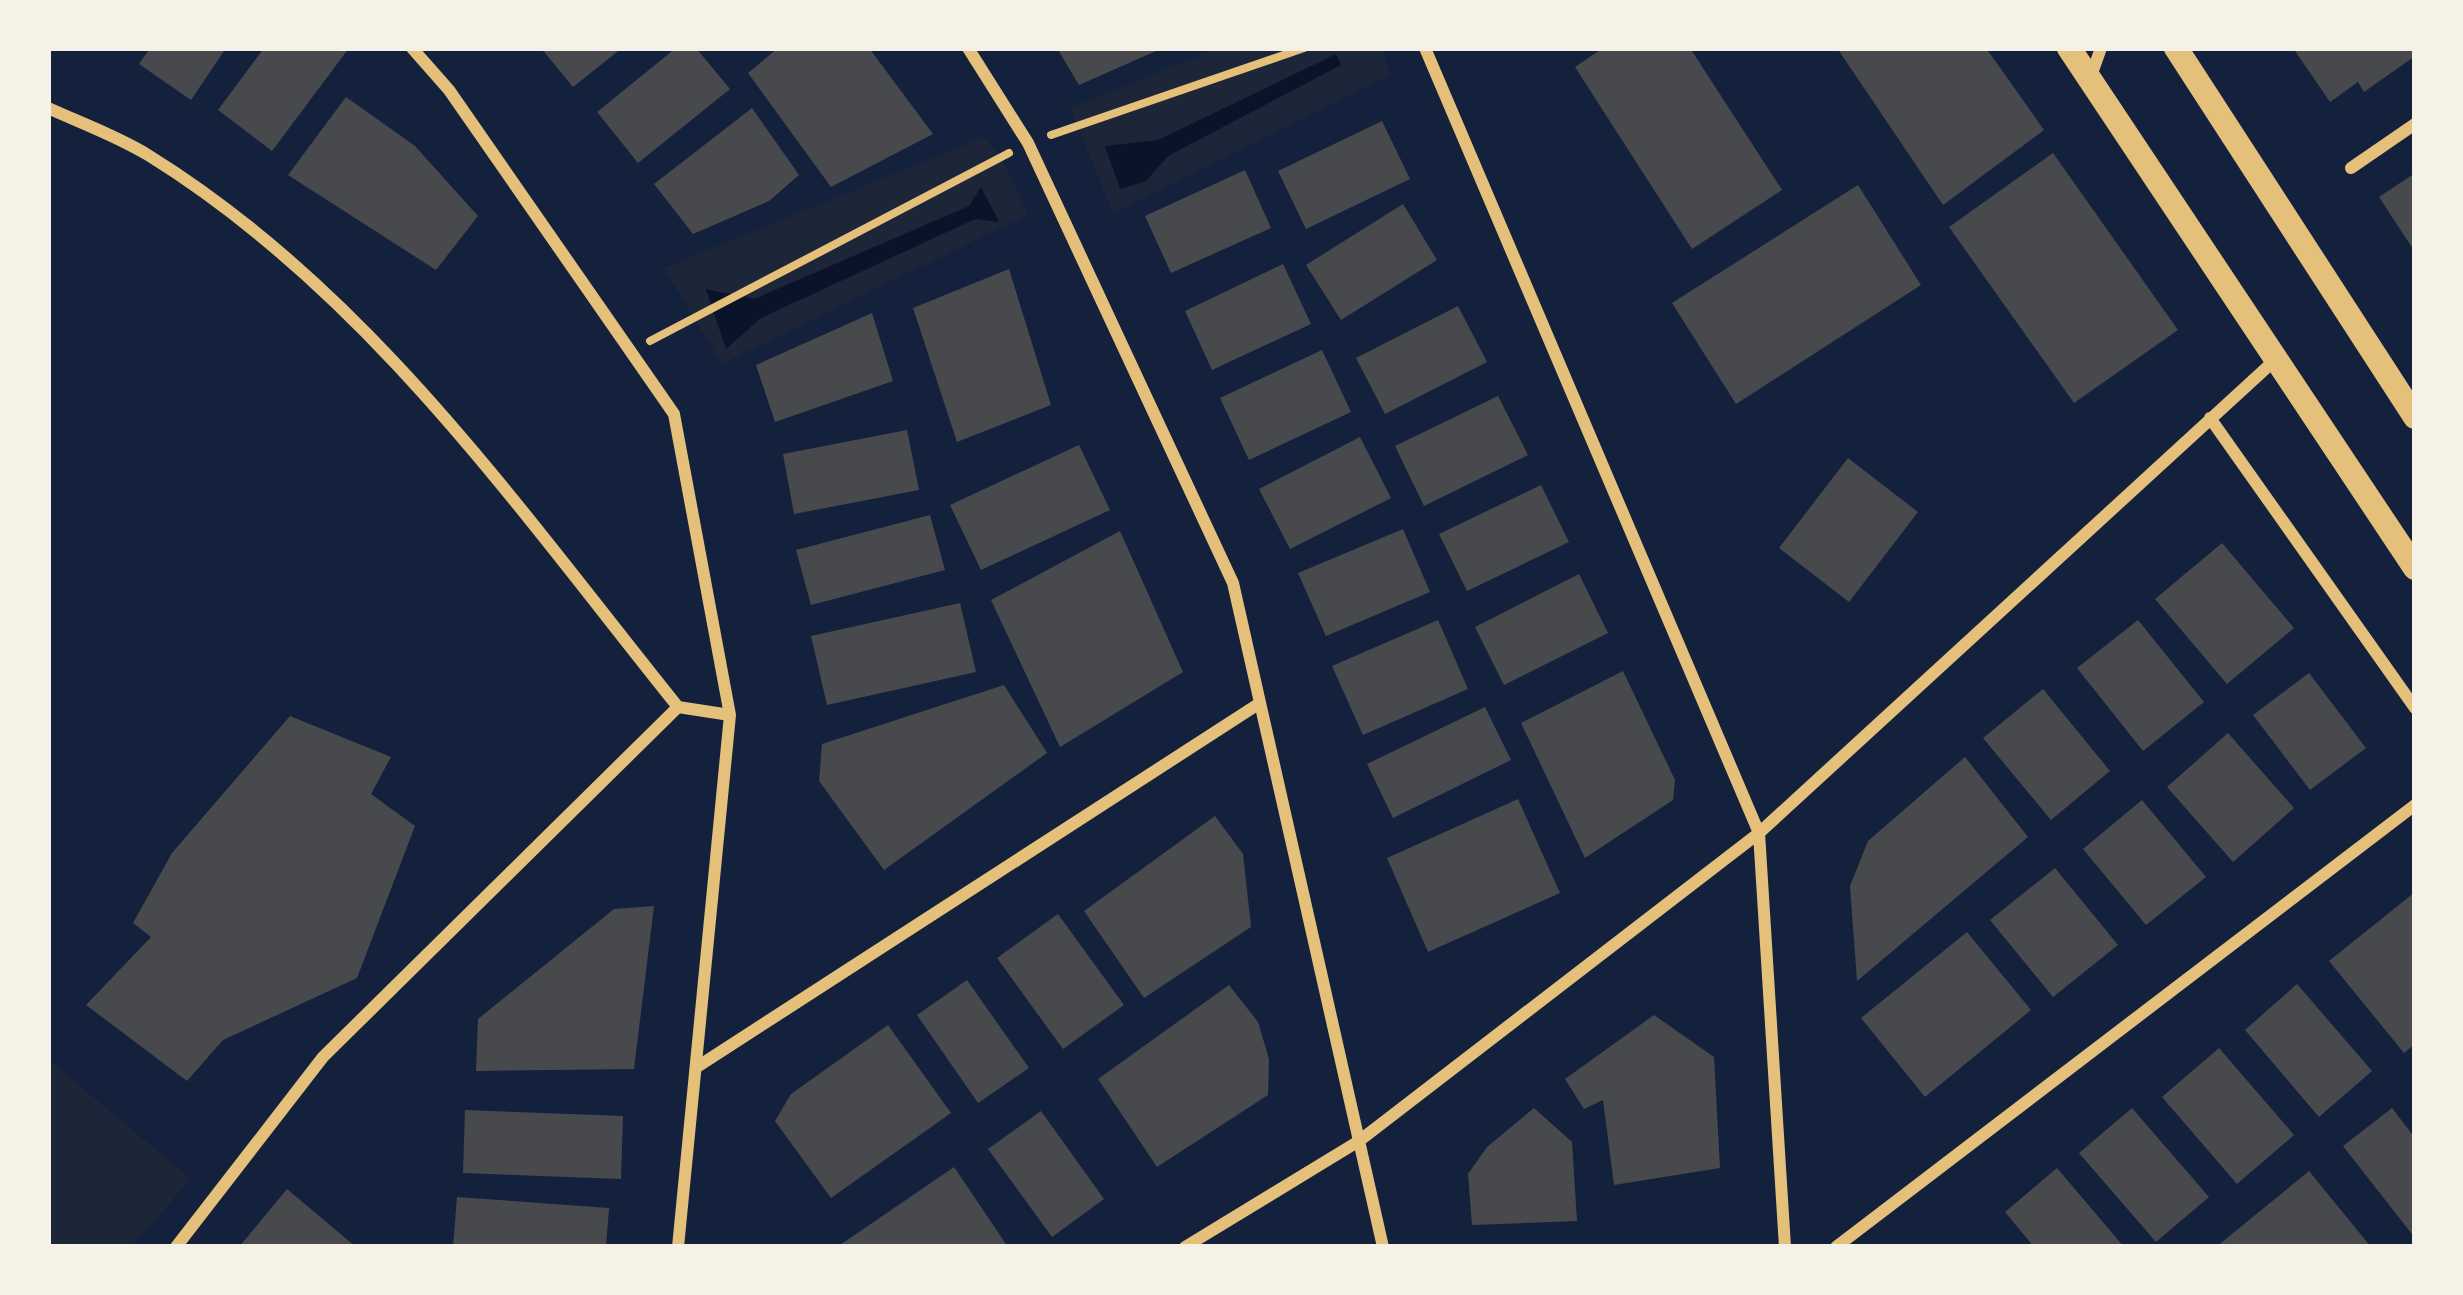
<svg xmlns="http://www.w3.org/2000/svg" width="2463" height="1295" viewBox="0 0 2463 1295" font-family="'Zilla Slab',serif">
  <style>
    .green { fill: #1d2539 }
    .water { fill: #0b132b }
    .building { fill: #48494c }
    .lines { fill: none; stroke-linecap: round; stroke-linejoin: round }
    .path { stroke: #e5c07b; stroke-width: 8 }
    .minor { stroke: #e5c07b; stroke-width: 12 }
    .secondary { stroke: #e5c07b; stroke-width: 24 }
  </style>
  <rect width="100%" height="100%" fill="#14213d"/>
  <path class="green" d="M1219,48H1381L1391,74L1113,213L1070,108Z
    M984,137L1001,157L1028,214L722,364L664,268Z
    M48,1059L191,1179L131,1247H48Z"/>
  <path class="water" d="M1336,54L1341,65L1168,156L1146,181L1120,189L1105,146L1158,140Z
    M981,187L999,222L975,219L761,318L726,349L706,289L754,299L969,206Z"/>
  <path class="building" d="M150,48H226L191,100L139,64Z
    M264,48H349L272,151L218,110Z
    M541,48H622L573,87Z
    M676,48H696L730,89L638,163L597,112Z
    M778,48H869L933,134L831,187L748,73Z
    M1057,48H1163L1079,85Z
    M1603,48H1690L1782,190L1692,249L1575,67Z
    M1837,48H1986L2044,130L1943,205Z
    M2293,48H2415V56L2364,92L2358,82L2330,102Z
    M346,97L415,146L478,216L436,270L288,175Z
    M752,108L799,175L769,201L693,234L654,184Z
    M1382,121L1410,179L1306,229L1278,171Z
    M2053,153L2178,330L2074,403L1949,227Z
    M1245,170L1271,228L1171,273L1145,216Z
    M2415,173V252L2379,197Z
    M1858,185L1921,285L1736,404L1672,303Z
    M1403,204L1437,260L1341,320L1306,265Z
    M1283,264L1311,324L1212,370L1185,311Z
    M1009,269L1051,405L957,442L913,308Z
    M1458,306L1487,362L1385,414L1356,358Z
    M872,313L893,381L775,422L756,365Z
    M1322,350L1351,412L1249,460L1220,398Z
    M1498,396L1528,455L1424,506L1395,446Z
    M907,430L919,490L794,514L783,454Z
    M1360,437L1391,498L1290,549L1259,489Z
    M1079,445L1110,510L981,570L950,505Z
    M1848,458L1918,512L1849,602L1779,548Z
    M1541,485L1569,542L1467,591L1439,534Z
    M930,515L945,570L811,605L796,550Z
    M1403,529L1430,592L1326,636L1298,573Z
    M1120,531L1183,672L1060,747L991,600Z
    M2222,543L2294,628L2227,684L2155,599Z
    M1579,574L1608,633L1504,685L1475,627Z
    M960,603L976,672L827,705L811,636Z
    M1438,620L1468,689L1363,735L1332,666Z
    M2138,620L2204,702L2143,751L2077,668Z
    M1623,671L1675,780L1673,800L1585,858L1521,723Z
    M2309,673L2366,748L2310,790L2253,715Z
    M1004,685L1047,753L884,870L819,781L822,744Z
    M2043,689L2110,771L2051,820L1983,738Z
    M1485,707L1511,760L1393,818L1367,764Z
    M290,716L391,757L371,794L415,826L357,978L223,1040L187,1081L86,1005L151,937L133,923L172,853Z
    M2228,733L2294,808L2233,862L2167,787Z
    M1965,757L2028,837L1857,981L1850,886L1868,841Z
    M1518,799L1560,893L1428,952L1387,858Z
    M2142,800L2206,877L2146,925L2083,849Z
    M1215,816L1243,854L1251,927L1144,998L1084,911Z
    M2055,868L2118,945L2053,997L1990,920Z
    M2415,892V1044L2404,1053L2329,961Z
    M654,906L634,1069L476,1071L478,1019L614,909Z
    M1058,914L1124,1005L1063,1049L997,958Z
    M1967,932L2031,1010L1925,1097L1861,1018Z
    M967,980L1029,1068L978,1103L917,1015Z
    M2297,984L2372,1071L2319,1117L2245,1030Z
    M1229,985L1258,1022L1269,1059L1268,1095L1157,1167L1098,1079Z
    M1654,1015L1714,1057L1720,1168L1614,1185L1603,1100L1584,1109L1565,1079Z
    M888,1025L951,1113L831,1198L775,1121L791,1094Z
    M2219,1048L2294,1135L2237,1184L2162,1097Z
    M1534,1108L1572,1142L1577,1221L1472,1225L1468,1174L1487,1147Z
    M2132,1108L2209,1197L2156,1242L2079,1153Z
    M2392,1108L2415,1138V1238L2343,1146Z
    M465,1110L623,1116L621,1179L463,1173Z
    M1041,1111L1104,1199L1052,1237L988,1149Z
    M954,1167L1008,1247H837Z
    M2057,1168L2124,1247H2034L2005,1212Z
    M2309,1171L2371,1247H2216Z
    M287,1189L356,1247H239Z
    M457,1197L609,1208L606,1247H453Z"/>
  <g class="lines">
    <path class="path" d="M1051,135L1304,48
      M650,341L1009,153"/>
    <path class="minor" d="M412,48L449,90L674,414L730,715L678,1247
      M968,48L1028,143L1233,583L1383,1247
      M1425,48L1759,833L1785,1247
      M2091,76L2101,48
      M48,108C81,123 117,136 148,155C368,291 518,508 678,707L730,715
      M2351,168L2415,124
      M2210,418L2415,708
      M697,1067L1260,703
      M176,1247L323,1057L678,707
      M1185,1247L1359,1141L1759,833L2275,360
      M1836,1247L2415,805"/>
    <path class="secondary" d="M2069,48L2415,568
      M2176,48L2415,417"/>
  </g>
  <rect width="2463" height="1295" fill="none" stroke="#f6f1e7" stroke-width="102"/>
</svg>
